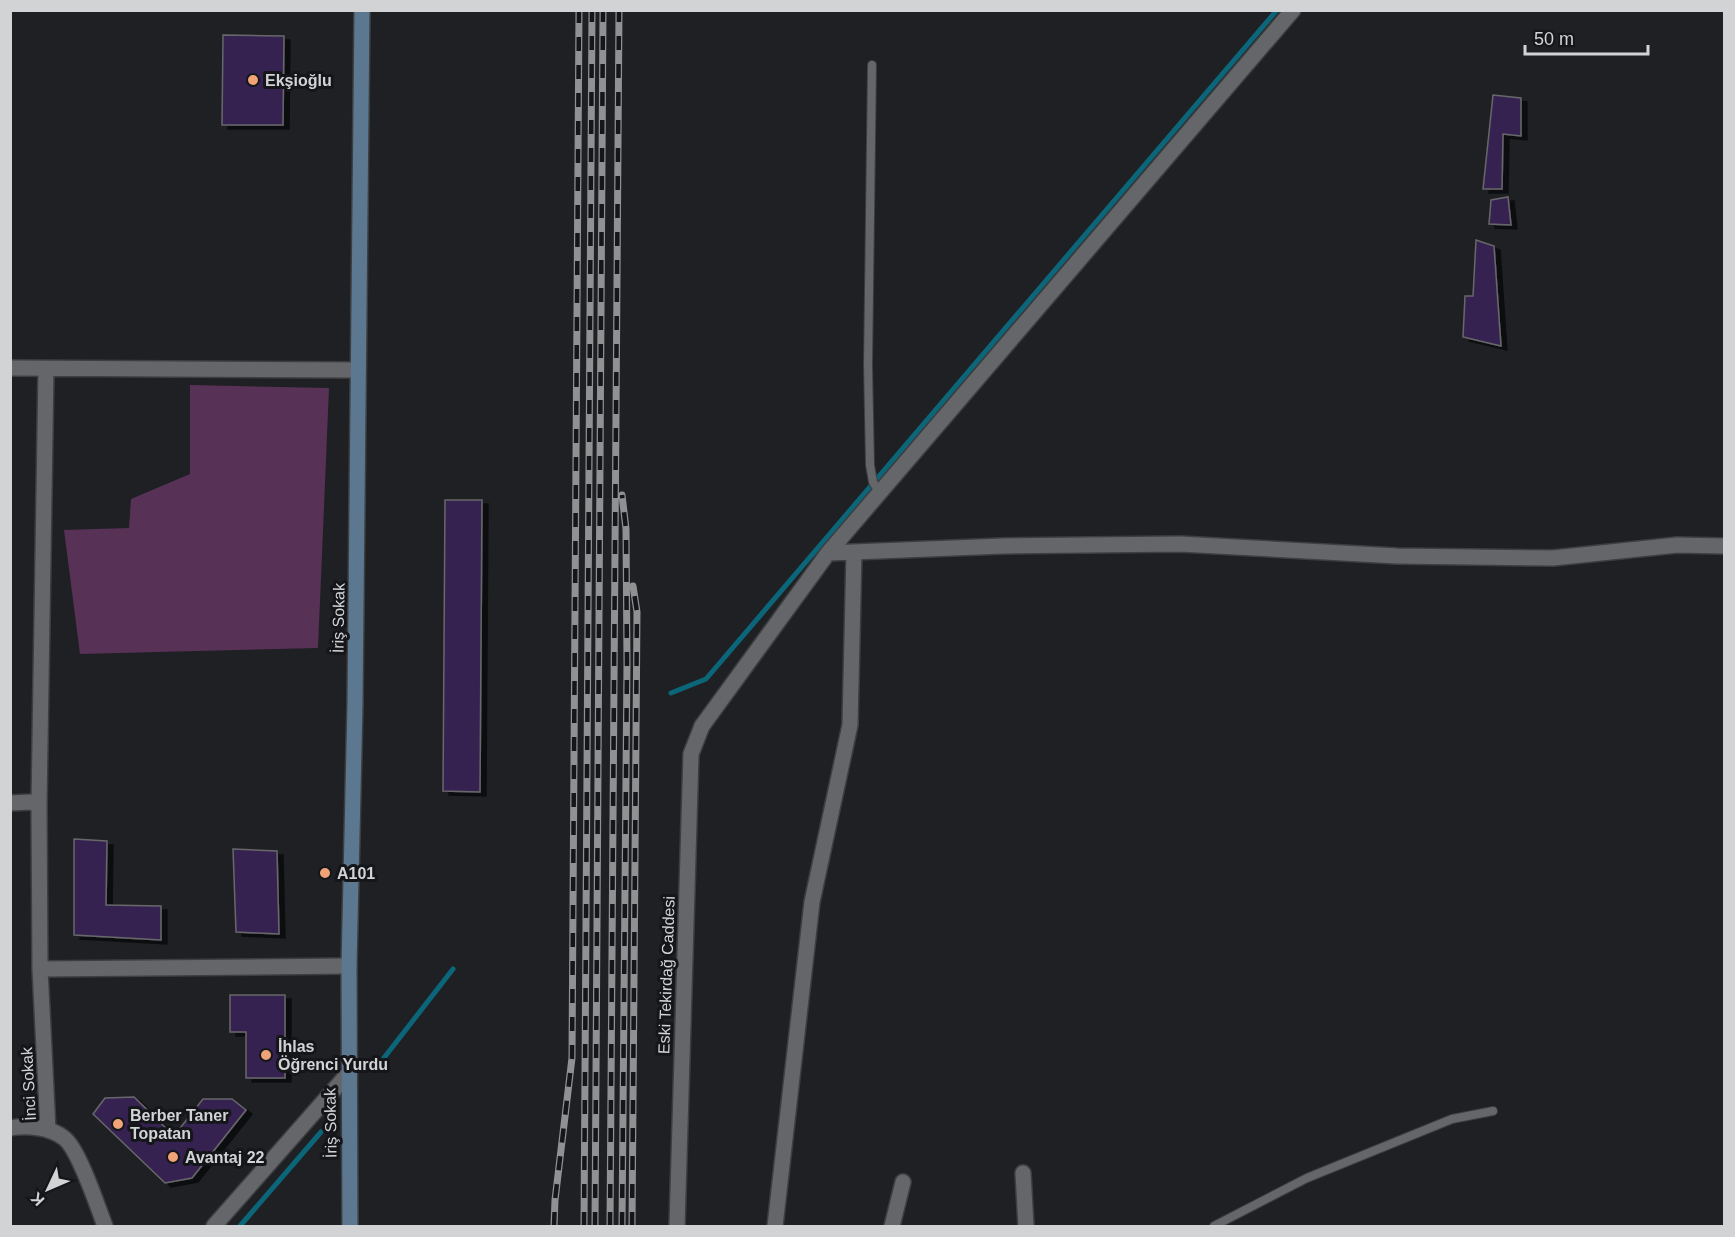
<svg xmlns="http://www.w3.org/2000/svg" width="1735" height="1237" viewBox="0 0 1735 1237" font-family="Helvetica,sans-serif">
  <style>
    .green { fill: #583157 }
    .lines { fill: none; stroke-linecap: round; stroke-linejoin: round }
    .stream { stroke: #0c6679; stroke-width: 5 }
    .building { fill: #362451; stroke: #68676b; stroke-width: 1.5; filter: url(#shadow) }
    .service-casing { stroke: #3d3e40; stroke-width: 10 }
    .minor-casing { stroke: #3d3e40; stroke-width: 18 }
    .tertiary-casing { stroke: #3d3e40; stroke-width: 18 }
    .secondary-casing { stroke: #3d3e40; stroke-width: 18 }
    .service { stroke: #65666a; stroke-width: 8 }
    .minor { stroke: #65666a; stroke-width: 15 }
    .tertiary { stroke: #65666a; stroke-width: 15 }
    .secondary { stroke: #5c7890; stroke-width: 15 }
    .rail-casing { stroke: #909193; stroke-width: 7 }
    .rail { stroke: #15161a; stroke-width: 4.5; stroke-dasharray: 14; stroke-linecap: butt }
    .poi-dot { fill: #efa377; stroke: #15161a; stroke-width: 2 }
    .labels { text-anchor: middle; stroke-width: 6; stroke-linejoin: round; paint-order: stroke }
    .poi-label { font-size: 16px; font-weight: bold; fill: #d2d3d5; stroke: #15161a; text-anchor: start }
    .street-label { font-size: 16px; fill: #d2d3d5; stroke: #15161a }
  </style>
  <defs>
    <filter id="shadow"><feDropShadow dx="6" dy="4" stdDeviation="0" flood-color="#0009"/></filter>
  </defs>
  <rect width="100%" height="100%" fill="#1f2023"/>
  <path class="green" d="M190,385L329,388L318,648L80,654L64,530L129,528L131,499L190,474Z"/>
  <g class="lines">
    <path class="stream" d="M671,693L706,679L1277,10
      M380,1063L453,969
      M240,1226L321,1132"/>
  </g>
  <path class="building" d="M223,35L284,36L283,125H222Z
    M1493,95L1521,98V136L1503,134L1502,189H1483Z
    M1508,197L1511,225L1489,224L1491,200Z
    M1476,240L1494,246L1501,346L1463,337L1465,296H1473Z
    M445,500H482L480,792L443,791Z
    M74,839L107,841L106,905L161,906V940L74,935Z
    M233,849L277,851L279,934L236,932Z
    M230,995H285V1078H246V1032H230Z
    M134,1097L174,1136L203,1099H232L246,1110L192,1178L165,1183L93,1114L105,1098Z"/>
  <g class="lines">
    <g class="service-casing">
      <path id="service" d="M872,65L868,365L870,465L873,482L880,493
        M1214,1226L1307,1178L1452,1119L1493,1111"/>
    </g>
    <g class="minor-casing">
      <path id="minor" d="M10,368L358,370
        M46,369L39,805L40,969L48,1130
        M828,553L1003,546L1180,544L1397,556L1553,558L1677,545L1724,546
        M702,726L828,553L1293,10
        M10,803L31,802L39,805
        M40,969L349,966
        M10,1128C27,1125 50,1127 64,1138C79,1149 98,1208 105,1226
        M1023,1173L1026,1226
        M214,1226L347,1075
        M775,1226L812,902L850,725L854,552
        M892,1226L903,1182"/>
    </g>
    <g class="tertiary-casing">
      <path id="tertiary" d="M677,1226L691,754L702,726"/>
    </g>
    <g class="secondary-casing">
      <path id="secondary" d="M350,1226L349,966L355,704L362,10"/>
    </g>
    <use href="#service" class="service"/>
    <use href="#minor" class="minor"/>
    <use href="#tertiary" class="tertiary"/>
    <use href="#secondary" class="secondary"/>
    <g class="rail-casing">
      <path id="rail" d="M554,1226L555,1200L572,1058L579,10
        M584,1226L592,10
        M595,1226L603,10
        M610,1226L619,10
        M622,1226L627,663L626,529L622,495
        M632,1226L637,612L633,586"/>
    </g>
    <use href="#rail" class="rail"/>
  </g>
  <g class="poi-dot">
    <circle cx="253" cy="80" r="6"/>
    <circle cx="325" cy="873" r="6"/>
    <circle cx="266" cy="1055" r="6"/>
    <circle cx="118" cy="1124" r="6"/>
    <circle cx="173" cy="1157" r="6"/>
  </g>
  <g class="labels">
    <g class="poi-label">
      <text x="265" y="86">Ekşioğlu</text>
      <text x="337" y="879">A101</text>
      <text x="278" y="1052">İhlas<tspan x="278" dy="18">Öğrenci Yurdu</tspan></text>
      <text x="130" y="1121">Berber Taner<tspan x="130" dy="18">Topatan</tspan></text>
      <text x="185" y="1163">Avantaj 22</text>
    </g>
    <g class="street-label">
      <text transform="translate(338 618) rotate(-89)" y="6">İriş Sokak</text>
      <text transform="translate(666 975) rotate(-88)" y="6">Eski Tekirdağ Caddesi</text>
      <text transform="translate(28 1084) rotate(-93)" y="6">İnci Sokak</text>
      <text transform="translate(330 1123) rotate(-91)" y="6">İriş Sokak</text>
    </g>
  </g>
  <rect width="1735" height="1237" fill="none" stroke="#d2d3d5" stroke-width="24"/>
  <g transform="translate(48 1189) rotate(226)" stroke="#15161a" stroke-width="4.5" paint-order="stroke">
  <path d="M0-4.5L10 22L0 15L-10 22Z" fill="#d2d3d5"/>
  <text y="-9" font-size="16" font-weight="bold" text-anchor="middle" fill="#d2d3d5">K</text>
  </g>
  <path d="M1525 45v9h123v-9" fill="none" stroke="#d2d3d5" stroke-width="3"/>
  <text x="1534" y="45" font-size="18" fill="#d2d3d5" stroke="#15161a" stroke-width="4.5" paint-order="stroke">50 m</text>
</svg>
